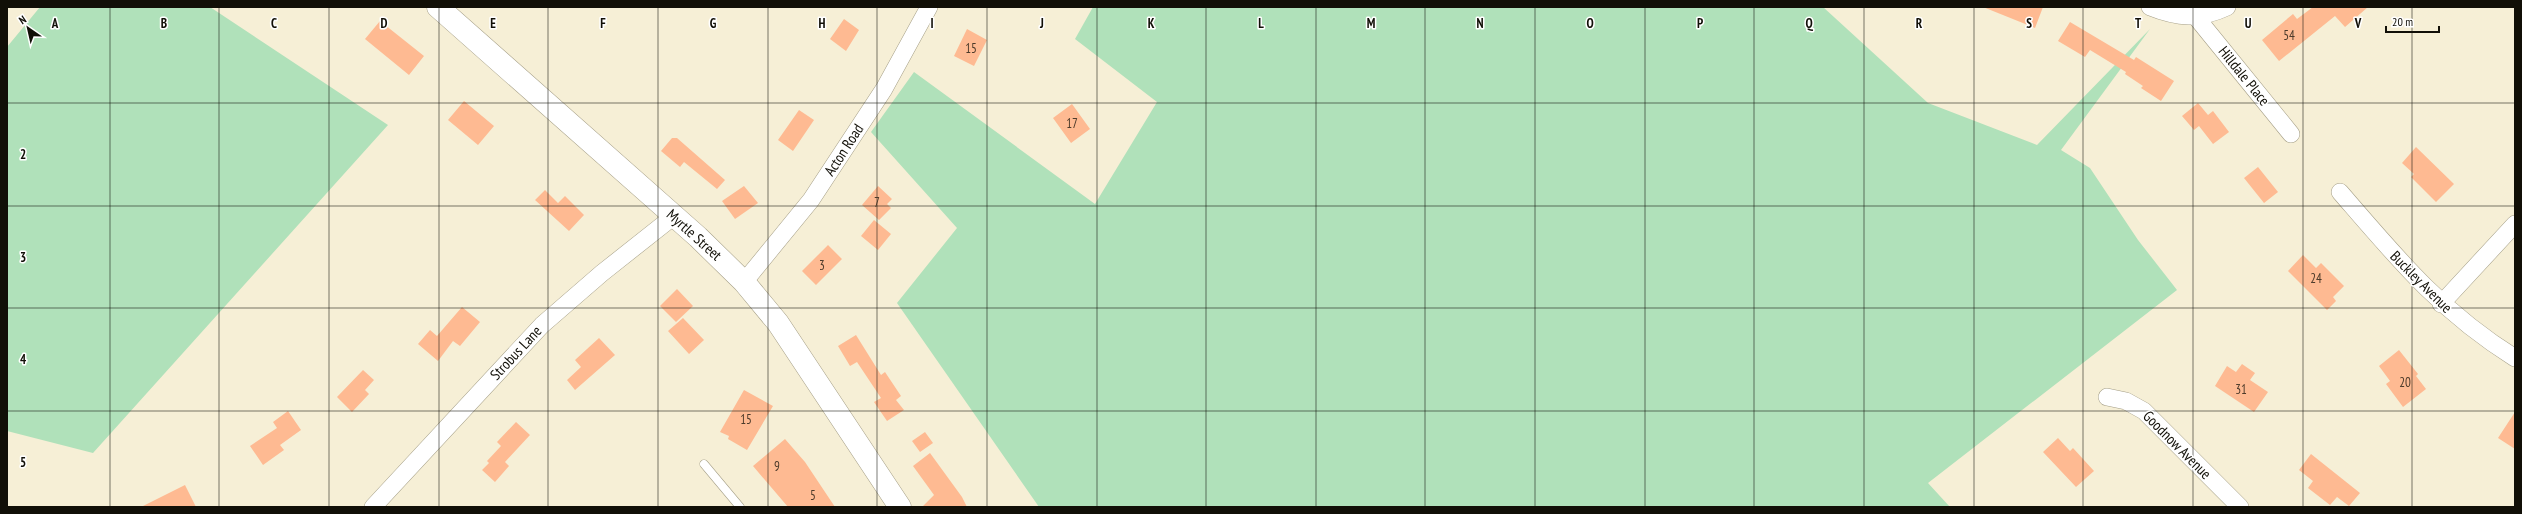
<svg xmlns="http://www.w3.org/2000/svg" width="2522" height="514" viewBox="0 0 2522 514" font-family="'PT Sans Narrow',sans-serif">
  <style>
    .green { fill: #b0e1ba }
    .building { fill: #feba92 }
    .lines { fill: none; stroke-linecap: round; stroke-linejoin: round }
    .lane-casing { stroke: #a49e86; stroke-width: 9 }
    .street-casing { stroke: #a49e86; stroke-width: 18 }
    .secondary-casing { stroke: #a49e86; stroke-width: 23 }
    .lane { stroke: #fff; stroke-width: 8 }
    .street { stroke: #fff; stroke-width: 17 }
    .secondary { stroke: #fff; stroke-width: 22 }
    .grid { fill: none; stroke: #110f07; stroke-width: 1; stroke-opacity: 0.55 }
    .labels { text-anchor: middle; stroke-width: 3; stroke-linejoin: round; paint-order: stroke }
    .number-label { font-size: 13px; fill: #4c3a2a }
    .street-label { font-size: 15px; fill: #110f07; stroke: #fff }
    .grid-label { font-size: 13px; text-anchor: middle; font-weight: bold; fill: #110f07; stroke: #fff; stroke-width: 3; stroke-linejoin: round; paint-order: stroke }
  </style>
  <rect width="100%" height="100%" fill="#f6efd6"/>
  <path class="green" d="M40,7H210L388,125L93,453L7,431V47Z
    M1093,7H1823L1928,103L2037,145L2150,29L2061,150L2090,168L2138,240L2177,290L1928,483L1950,507H1039L897,303L957,228L871,132L914,72L1095,204L1157,102L1075,39Z"/>
  <path class="building" d="M1983,7H2043L2035,28Z
    M2313,7H2368L2345,27L2335,16L2279,61L2262,40L2293,14L2297,19Z
    M844,19L859,30L846,51L830,39Z
    M380,21L424,56L409,75L365,39Z
    M2070,22L2134,60L2136,57L2174,81L2161,101L2141,88L2143,86L2125,74L2126,72L2090,50L2085,57L2058,41Z
    M967,29L987,40L974,66L954,56Z
    M464,101L494,126L478,145L448,120Z
    M2198,103L2208,115L2213,111L2229,132L2213,144L2199,126L2194,130L2182,116Z
    M1072,104L1090,129L1071,143L1053,118Z
    M799,110L814,120L793,151L778,140Z
    M672,138H677L725,180L717,189L684,162L680,167L661,151Z
    M2416,147L2454,184L2436,202L2411,177L2414,174L2402,163Z
    M2258,167L2278,192L2264,203L2244,178Z
    M744,186L758,203L735,219L722,201Z
    M878,186L892,199L887,204L891,208L879,220L862,205Z
    M545,190L558,203L565,196L584,215L569,231L535,200Z
    M874,220L891,234L878,250L861,236Z
    M828,245L842,259L816,285L802,271Z
    M2303,255L2316,268L2321,263L2344,286L2333,297L2336,301L2327,310L2288,271Z
    M677,289L693,306L676,322L660,306Z
    M462,307L480,322L460,346L453,341L438,361L418,344L430,330L437,336Z
    M683,318L704,340L689,354L668,331Z
    M856,335L881,375L885,372L901,396L896,400L904,410L887,421L874,402L881,398L857,362L850,366L838,346Z
    M599,338L615,355L575,390L567,380L581,367L575,360Z
    M2399,350L2418,374L2416,376L2426,389L2403,407L2386,384L2390,381L2379,366Z
    M2242,364L2255,373L2250,380L2268,392L2254,412L2215,386L2227,366L2236,372Z
    M363,370L374,380L365,390L369,394L352,412L337,397Z
    M744,390L773,406L747,450L728,439L729,436L720,432Z
    M288,411L301,430L280,445L284,450L263,465L250,446L277,428L273,422Z
    M2515,412V449L2498,438Z
    M516,422L530,435L505,462L509,466L495,482L482,470L489,463L487,461L501,446L497,442Z
    M925,432L933,443L920,452L912,441Z
    M2058,438L2070,451L2073,448L2094,471L2076,487L2043,452Z
    M785,439L805,462L835,507H788L753,466Z
    M930,453L962,497L967,507H922L934,495L913,466Z
    M2311,454L2360,493L2349,506L2337,497L2330,505L2308,488L2313,481L2299,470Z
    M185,485L196,507H141Z"/>
  <g class="lines">
    <g class="lane-casing">
      <path id="lane" d="M704,464L740,507"/>
    </g>
    <g class="street-casing">
      <path id="street" d="M2150,7C2177,18 2200,20 2227,7
        M2196,17L2291,134
        M2340,192C2397,258 2440,311 2515,358
        M744,282L811,200L884,89L929,7
        M2441,304L2515,224
        M2107,397L2126,401L2144,411L2240,507
        M373,507L542,325L602,273L674,216"/>
    </g>
    <g class="secondary-casing">
      <path id="secondary" d="M438,7L698,237L744,282L778,323L900,507"/>
    </g>
    <use href="#lane" class="lane"/>
    <use href="#street" class="street"/>
    <use href="#secondary" class="secondary"/>
  </g>
  <path class="grid" d="M110,7V507M219,7V507M329,7V507M439,7V507M548,7V507M658,7V507M768,7V507M877,7V507M987,7V507M1097,7V507M1206,7V507M1316,7V507M1425,7V507M1535,7V507M1645,7V507M1754,7V507M1864,7V507M1974,7V507M2083,7V507M2193,7V507M2303,7V507M2412,7V507M7,103H2515M7,206H2515M7,308H2515M7,411H2515"/>
  <g class="labels">
    <g class="number-label">
      <text x="2289" y="40">54</text>
      <text x="971" y="53">15</text>
      <text x="1072" y="128">17</text>
      <text x="877" y="207">7</text>
      <text x="822" y="270">3</text>
      <text x="2316" y="283">24</text>
      <text x="2405" y="387">20</text>
      <text x="2241" y="394">31</text>
      <text x="746" y="424">15</text>
      <text x="777" y="471">9</text>
      <text x="813" y="500">5</text>
    </g>
    <g class="street-label">
      <text transform="translate(2244 76) rotate(51)" y="5">Hilldale Place</text>
      <text transform="translate(844 150) rotate(-57)" y="5">Acton Road</text>
      <text transform="translate(694 235) rotate(42)" y="5">Myrtle Street</text>
      <text transform="translate(2421 282) rotate(45)" y="5">Buckley Avenue</text>
      <text transform="translate(516 353) rotate(-47)" y="5">Strobus Lane</text>
      <text transform="translate(2177 445) rotate(45)" y="5">Goodnow Avenue</text>
    </g>
  </g>
  <g class="grid-label">
    <text x="55" y="28">A</text>
    <text x="164" y="28">B</text>
    <text x="274" y="28">C</text>
    <text x="384" y="28">D</text>
    <text x="493" y="28">E</text>
    <text x="603" y="28">F</text>
    <text x="713" y="28">G</text>
    <text x="822" y="28">H</text>
    <text x="932" y="28">I</text>
    <text x="1042" y="28">J</text>
    <text x="1151" y="28">K</text>
    <text x="1261" y="28">L</text>
    <text x="1371" y="28">M</text>
    <text x="1480" y="28">N</text>
    <text x="1590" y="28">O</text>
    <text x="1700" y="28">P</text>
    <text x="1809" y="28">Q</text>
    <text x="1919" y="28">R</text>
    <text x="2029" y="28">S</text>
    <text x="2138" y="28">T</text>
    <text x="2248" y="28">U</text>
    <text x="2358" y="28">V</text>
    <text x="23" y="159">2</text>
    <text x="23" y="262">3</text>
    <text x="23" y="364">4</text>
    <text x="23" y="467">5</text>
  </g>
  <rect width="2522" height="514" fill="none" stroke="#110f07" stroke-width="16"/>
  <g transform="translate(28 28) rotate(326)" stroke="#ffffff" stroke-width="3" paint-order="stroke">
  <path d="M0-3L7 15L0 10L-7 15Z" fill="#110f07"/>
  <text y="-6" font-size="11" font-weight="bold" text-anchor="middle" fill="#110f07">N</text>
  </g>
  <path d="M2386 26v6h53v-6" fill="none" stroke="#110f07" stroke-width="2"/>
  <text x="2392" y="26" font-size="12" fill="#110f07" stroke="#ffffff" stroke-width="3" paint-order="stroke">20 m</text>
</svg>
